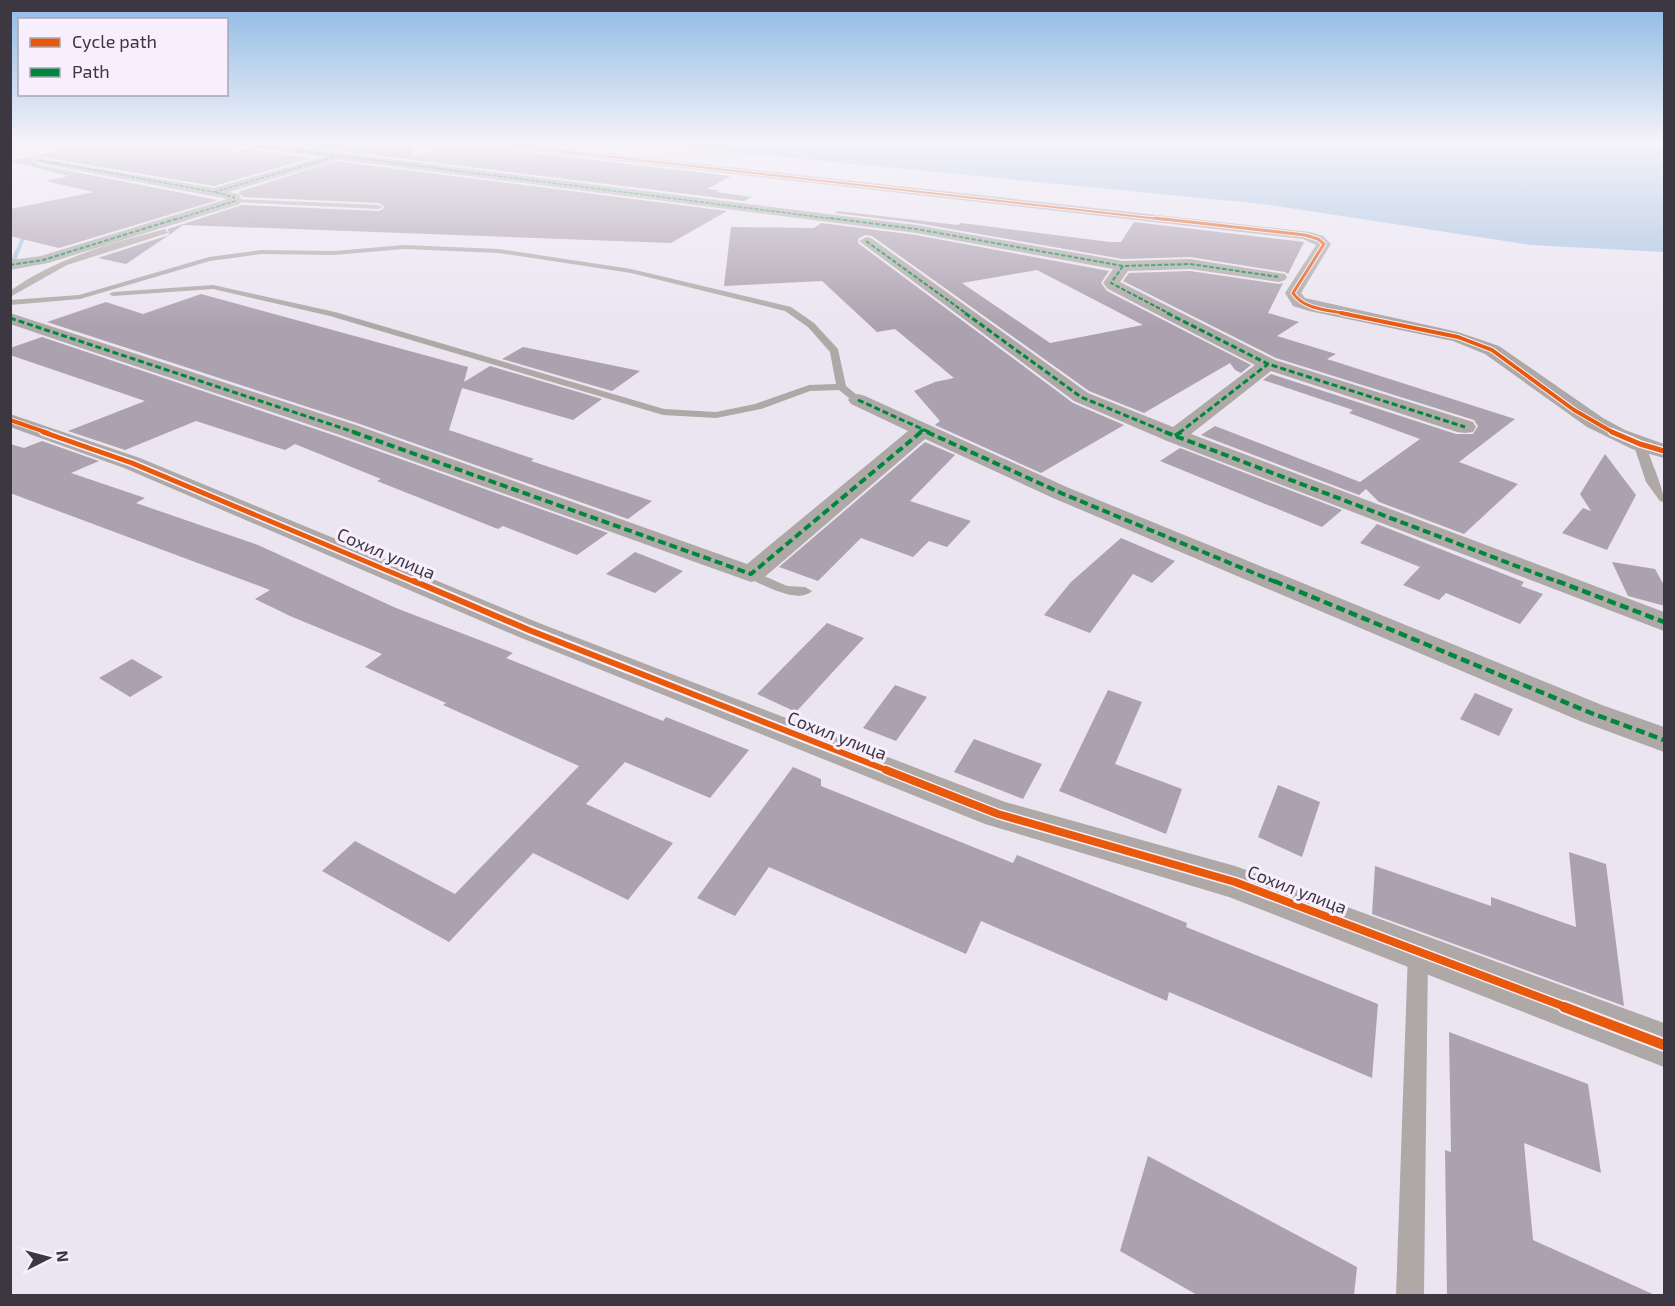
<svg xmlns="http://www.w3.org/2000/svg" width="1675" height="1306" viewBox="0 0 1675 1306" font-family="'Exo 2',sans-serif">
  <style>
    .water { fill: #a5c2e0 }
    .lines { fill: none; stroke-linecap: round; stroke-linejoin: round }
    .stream { fill: #a5c2e0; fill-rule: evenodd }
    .building { fill: #aca1ae; fill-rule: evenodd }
    .lane { fill: #aea8a6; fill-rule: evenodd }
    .street { fill: #aea8a6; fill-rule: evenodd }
    .quiet-far4 { stroke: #00873e; stroke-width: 1.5; stroke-dasharray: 4 1.5; stroke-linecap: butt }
    .quiet-far3 { stroke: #00873e; stroke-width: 2; stroke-dasharray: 4.5 2; stroke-linecap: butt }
    .quiet-far2 { stroke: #00873e; stroke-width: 3; stroke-dasharray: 6 3; stroke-linecap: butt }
    .quiet-far1 { stroke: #00873e; stroke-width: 4; stroke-dasharray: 8 4; stroke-linecap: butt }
    .quiet { stroke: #00873e; stroke-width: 4.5; stroke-dasharray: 9 4.5; stroke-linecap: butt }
    .cycleway-far6-casing { stroke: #f7effd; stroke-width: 4 }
    .cycleway-far5-casing { stroke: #f7effd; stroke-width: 5 }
    .cycleway-far4-casing { stroke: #f7effd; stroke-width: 6 }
    .cycleway-far3-casing { stroke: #f7effd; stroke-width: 8 }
    .cycleway-far2-casing { stroke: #f7effd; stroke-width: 10 }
    .cycleway-far1-casing { stroke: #f7effd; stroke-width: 11 }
    .cycleway-casing { stroke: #f7effd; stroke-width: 14 }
    .cycleway-far6 { stroke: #e8590c; stroke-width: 2 }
    .cycleway-far5 { stroke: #e8590c; stroke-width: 3 }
    .cycleway-far4 { stroke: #e8590c; stroke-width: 4 }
    .cycleway-far3 { stroke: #e8590c; stroke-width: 5 }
    .cycleway-far2 { stroke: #e8590c; stroke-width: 6 }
    .cycleway-far1 { stroke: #e8590c; stroke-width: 8 }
    .cycleway { stroke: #e8590c; stroke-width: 10 }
    .labels { text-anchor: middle; stroke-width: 6; stroke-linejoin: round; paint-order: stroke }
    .street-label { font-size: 18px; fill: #3c3740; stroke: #f7effd }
  </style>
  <rect width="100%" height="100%" fill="#ebe5f1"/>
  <path class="water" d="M648,144H1664V252L1531,245L1263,204Z"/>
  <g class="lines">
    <path class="stream" d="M24,225L26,226L27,233L13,268L10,270C10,254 24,241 22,226Z"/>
  </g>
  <path class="building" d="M92,144H230L231,153L246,149L312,158L214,186L35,156L31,160L39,165L218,200L59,248L10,236V209L94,192L45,181L69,176L10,161Z
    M285,144H411L413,157L456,144L731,176L707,189L719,190L716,192L752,197L744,201Z
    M335,161L727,211L671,243L183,225L169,235L168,229L242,205L379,211L383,209L384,206L379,203L243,197L238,192Z
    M838,211L958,225L961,223L1110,242H1121L1134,222L1304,242L1288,274L1285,272L1190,257L1123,259L916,223L835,213Z
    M821,223L916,235L1109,271L1101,283L1107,291L1251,365L1241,373L1235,370L1230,363L1144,413L1089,391L872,236L865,235L858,239V243L1073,403L1124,425L1041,473L935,425L940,421L914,391L935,382L954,378L895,329L877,332L822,281L724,286L731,227L814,228ZM1037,270L1143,325L1050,343L962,283Z
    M169,235L126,264L98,258Z
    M1190,271L1279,284L1283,283L1268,313L1299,322L1277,336L1336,354L1327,359L1515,419L1459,462L1518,484L1464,534L1379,502L1366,489L1359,495L1201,435L1215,426L1360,482L1420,439L1349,413L1353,410L1263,380L1271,374L1456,434H1473L1478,426L1474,420L1276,358L1123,281L1129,273Z
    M201,294L468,367L464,382L490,366L602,399L573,420L462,388L449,430L534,459L531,461L652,501L628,519L357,423L47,322L106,302L143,314Z
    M42,337L339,437L608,533L577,555L503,526L498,529L377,481L381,479L295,444L285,450L196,421L125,450L68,431L145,401L10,355V348Z
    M523,347L640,371L612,391L502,359Z
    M42,441L99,461L71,473L145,498L136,503L258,545L396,608L513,653L506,658L663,721L666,717L749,750L710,798L625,762L586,804L673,843L628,900L533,853L449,942L322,871L355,841L455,894L579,766L443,705L446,703L365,667L382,654L290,616L255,599L270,590L10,493V444L24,448Z
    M925,442L955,455L910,501L971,521L947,547L929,541L913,557L861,538L818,581L779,567Z
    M1180,448L1342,510L1322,527L1160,461Z
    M1605,454L1636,495L1607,550L1562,533L1583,508L1591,511L1580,494Z
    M1377,524L1524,582L1521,586L1543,594L1520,624L1446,593L1439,600L1403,585L1420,567L1360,543Z
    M1121,538L1175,561L1152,583L1133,574L1090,633L1044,615L1071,582Z
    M635,552L683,571L655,593L606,574Z
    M1612,562L1655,569L1665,587V606L1628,596Z
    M827,623L864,638L796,712L757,694Z
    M132,659L163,677L130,697L99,678Z
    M895,685L927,697L896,741L863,728Z
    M1108,690L1142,702L1115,764L1182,789L1166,834L1059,791Z
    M1475,693L1513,709L1499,736L1460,719Z
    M974,739L1042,764L1023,799L954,772Z
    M793,767L821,779V786L1013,863L1017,855L1187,923L1186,927L1378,1004L1372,1078L1169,992L1167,1001L981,921L966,954L769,867L735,916L697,898Z
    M1278,785L1320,802L1302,857L1258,837Z
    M1569,852L1606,864L1624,1006L1372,914L1375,866L1491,906V897L1576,927Z
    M1449,1032L1588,1084L1601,1173L1524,1143L1533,1240L1657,1296H1447L1445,1150L1451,1152Z
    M1148,1156L1357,1267L1354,1296H1199L1120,1251Z"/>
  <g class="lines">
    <path class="lane" d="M235,199L379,205L382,207L379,209L233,202Z
      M165,229L168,233L67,265L10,297V291C56,258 111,243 165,229Z
      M404,245L499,249L631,269L791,307L814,323L838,349L846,386L863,400L854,402L839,390L810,391L761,409L716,418L663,415L330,316L213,289L113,296L109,294L113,292L213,285L335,312L664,409L716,412L755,404L809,385L836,384L830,352L808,327L785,311L631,273L499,253L404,249L334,255L261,254L210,261L80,299L10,305V300L79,295L209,257L261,250L334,251Z
      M1640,443L1646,446C1651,461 1664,489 1664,502L1660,501L1646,482L1634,446Z
      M751,570L787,586L805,587L812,591C797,605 762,584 746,577L744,574Z
      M1418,943L1425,945L1428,952L1424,1296H1396L1408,952L1411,945Z"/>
    <path class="street" d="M242,144H270L916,225L1123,261L1190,259L1285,274L1287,277L1285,280L1279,282L1190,269L1128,271L1120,282L1275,360L1473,422L1476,427L1473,432L1465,433L1457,432L1271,371L1191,434L1664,612V631L1167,441L1074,401L859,241L866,237L871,238L1088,393L1173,427L1255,365L1108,289L1103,283L1113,269L916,233L334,159L333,161L229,192L239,194L242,201L240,204L48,263L10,270V260L41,256L227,199L39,163L33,160L35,158L214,188L323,157L247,147Z
      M492,144H523L1310,232L1323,236L1331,244L1301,293L1305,298L1458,332L1499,346L1603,418L1625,430L1664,444V458L1632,449L1587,427L1485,354L1453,341L1309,311L1293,306L1285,293L1316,245L1303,239L497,147Z
      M10,313L356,425L747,564L908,431L851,404L848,400L851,396L858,394L865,396L1069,488L1602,705L1664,727V752L1580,721L1053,498L925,439L761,580L751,582L340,435L10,324Z
      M10,414L140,458L539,623L1005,802L1235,866L1664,1023V1067L1229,897L985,824L519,637L124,468L10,427Z"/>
    <path class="quiet-far4" d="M247,144L842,220
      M39,160L214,192
      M174,220L235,201L234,197L214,192L334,157"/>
    <path class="quiet-far3" d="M830,218L916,229L1123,266L1190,264L1279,277
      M866,241L967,314
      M10,265L43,260L179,218
      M1123,266L1111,283L1170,314"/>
    <path class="quiet-far2" d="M965,313L1081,397L1168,433
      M1167,313L1268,364L1465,427
      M10,318L357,433
      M858,400L931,433
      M919,433L924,429
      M1179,433L1268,364"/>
    <path class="quiet-far1" d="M353,432L751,574L921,432
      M927,432L1061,493L1278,583
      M1165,432L1561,583
      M1175,436L1181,432"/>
    <path class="quiet" d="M1274,581L1591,713L1664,740
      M1557,581L1664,622"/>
    <g class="cycleway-far6-casing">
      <path id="cycleway-far6" d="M497,144L1168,220"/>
    </g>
    <g class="cycleway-far5-casing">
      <path id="cycleway-far5" d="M1155,218L1305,235L1318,239L1324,244L1293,293C1304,310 1329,310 1348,314"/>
    </g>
    <g class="cycleway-far4-casing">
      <path id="cycleway-far4" d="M1341,313L1458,337L1492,350L1574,410L1614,433
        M10,420L48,433"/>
    </g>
    <g class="cycleway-far3-casing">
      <path id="cycleway-far3" d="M43,432L132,463L417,583
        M1612,432L1640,444L1664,451"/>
    </g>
    <g class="cycleway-far2-casing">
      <path id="cycleway-far2" d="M414,581L529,630L889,771"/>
    </g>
    <g class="cycleway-far1-casing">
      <path id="cycleway-far1" d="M886,770L998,814L1235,882L1568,1008"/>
    </g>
    <g class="cycleway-casing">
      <path id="cycleway" d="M1564,1007L1664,1045"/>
    </g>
    <use href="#cycleway-far6" class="cycleway-far6"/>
    <use href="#cycleway-far5" class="cycleway-far5"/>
    <use href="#cycleway-far4" class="cycleway-far4"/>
    <use href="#cycleway-far3" class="cycleway-far3"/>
    <use href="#cycleway-far2" class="cycleway-far2"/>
    <use href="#cycleway-far1" class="cycleway-far1"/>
    <use href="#cycleway" class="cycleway"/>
  </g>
  <linearGradient id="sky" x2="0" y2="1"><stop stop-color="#8dbae5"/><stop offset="0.44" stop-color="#f6f3f9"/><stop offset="1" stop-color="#f6f3f9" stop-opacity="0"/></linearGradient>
  <rect width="1675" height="326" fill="url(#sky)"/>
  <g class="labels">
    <g class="street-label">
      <text transform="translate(386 554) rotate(23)" y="6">Сохил улица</text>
      <text transform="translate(837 736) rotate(21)" y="6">Сохил улица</text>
      <text transform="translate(1297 890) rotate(21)" y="6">Сохил улица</text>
    </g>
  </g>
  <rect width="1675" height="1306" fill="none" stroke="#3c3740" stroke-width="24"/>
  <rect x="18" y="18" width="210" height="78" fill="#f7effd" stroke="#aca5b1" stroke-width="1.5"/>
  <rect x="30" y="38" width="30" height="9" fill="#e8590c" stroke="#aca5b1" stroke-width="1.5"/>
  <text x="72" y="48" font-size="18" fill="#3c3740">Cycle path</text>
  <rect x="30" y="68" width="30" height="9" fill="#00873e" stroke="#aca5b1" stroke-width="1.5"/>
  <text x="72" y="78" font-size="18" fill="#3c3740">Path</text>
  <g transform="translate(48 1258) rotate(84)" stroke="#f7effd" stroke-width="4.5" paint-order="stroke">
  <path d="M0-4.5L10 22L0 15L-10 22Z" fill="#3c3740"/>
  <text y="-9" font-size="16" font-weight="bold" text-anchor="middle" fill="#3c3740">N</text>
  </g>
</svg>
